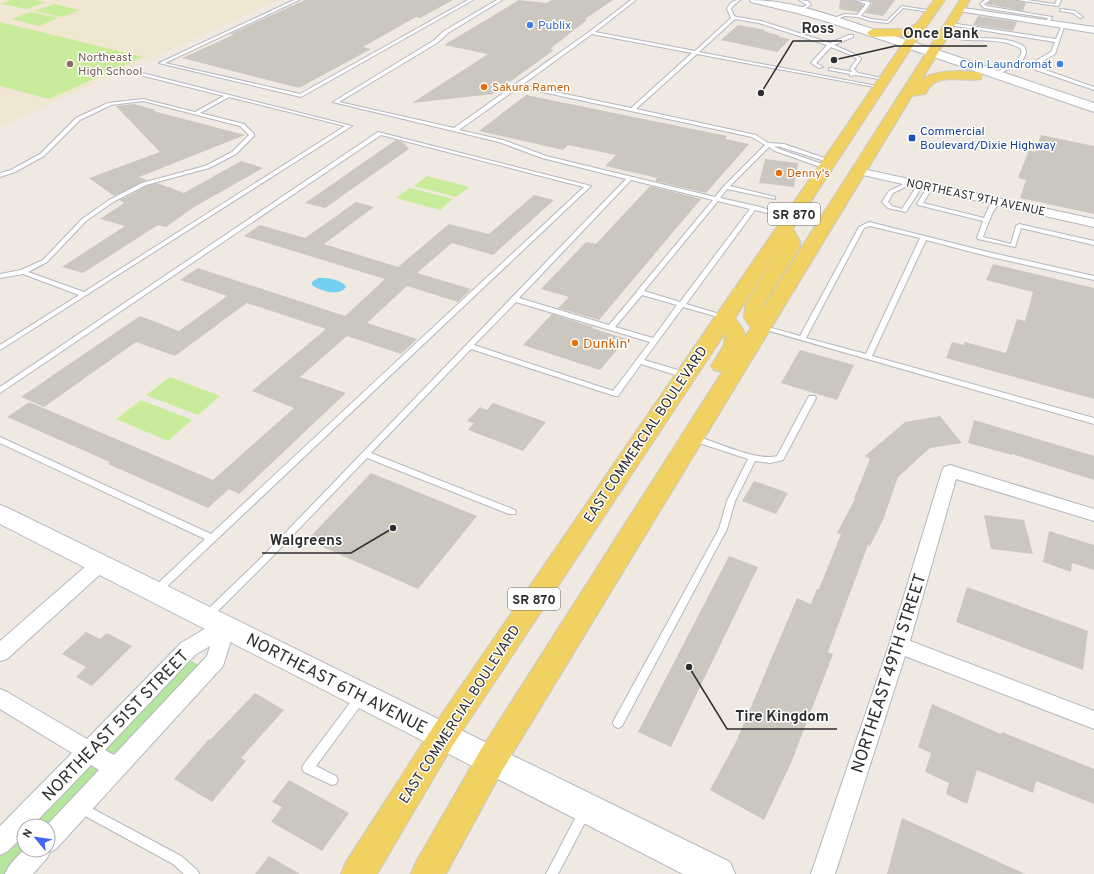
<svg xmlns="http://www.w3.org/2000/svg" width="1094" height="874" viewBox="0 0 1094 874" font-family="Overpass,sans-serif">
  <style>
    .education { fill: #f0e6d1 }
    .green { fill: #b6e59e }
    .pitch { fill: #c9ec9a }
    .water { fill: #75cff0 }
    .building { fill: #cbc7bf }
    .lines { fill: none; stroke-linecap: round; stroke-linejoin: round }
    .lane-casing { stroke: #b4b7c1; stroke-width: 2 }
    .street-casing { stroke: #b4b7c1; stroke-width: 2 }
    .secondary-casing { stroke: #b4b7c1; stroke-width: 2 }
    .primary-casing { stroke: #c9c9c9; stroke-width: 2 }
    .lane { fill: #fff; fill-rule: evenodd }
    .street { fill: #fff; fill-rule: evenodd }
    .secondary { fill: #fff; fill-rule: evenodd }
    .primary { fill: #f2d163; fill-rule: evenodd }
    .shop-dot { fill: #3f7fe0; stroke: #fff; stroke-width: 1.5 }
    .education-dot { fill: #8d6e63; stroke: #fff; stroke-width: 1.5 }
    .food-dot { fill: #e8710a; stroke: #fff; stroke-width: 1.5 }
    .transit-dot { fill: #1a4fb4; stroke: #fff; stroke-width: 1.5 }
    .labels { text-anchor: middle; stroke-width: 3; stroke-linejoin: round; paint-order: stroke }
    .far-shop-label { font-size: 12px; fill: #366cbe; stroke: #fff; text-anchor: start }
    .far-education-label { font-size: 12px; fill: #785e54; stroke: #fff; text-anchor: start }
    .far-food-label { font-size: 12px; fill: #c56008; stroke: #fff; text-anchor: start }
    .far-transit-label { font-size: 12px; fill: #164399; stroke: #fff; text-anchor: start }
    .far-street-label { font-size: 12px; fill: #2e2e2e; stroke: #fff }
    .shield { fill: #fff; stroke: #6d6d6d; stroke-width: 1 }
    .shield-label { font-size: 13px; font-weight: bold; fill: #2e2e2e }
    .food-label { font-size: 14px; fill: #c56008; stroke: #fff; text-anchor: start }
    .street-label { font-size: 14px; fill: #2e2e2e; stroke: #fff }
    .near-street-label { font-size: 17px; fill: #2e2e2e; stroke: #fff }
    .leader { fill: none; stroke: #2e2e2e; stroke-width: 1.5 }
    .callout-dot { fill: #2e2e2e; stroke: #fff; stroke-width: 1.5 }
    .callout-label { font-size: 15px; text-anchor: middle; font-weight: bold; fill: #2e2e2e; stroke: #fff; stroke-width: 3; stroke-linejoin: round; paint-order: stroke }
  </style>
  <rect width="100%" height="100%" fill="#efe9e1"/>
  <path class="education" d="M0,0H279L0,127Z"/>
  <path class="green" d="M188,659L202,667L48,826H27Z
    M24,830V850L9,874H0V855Z"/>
  <path class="pitch" d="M11,0H34L46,2L27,9L1,4Z
    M54,4L80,10L61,17L35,11Z
    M31,12L58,18L39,26L12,19Z
    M0,22L143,57L49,99L0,86Z
    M427,176L469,187L456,197L414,186Z
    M410,188L453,199L440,210L396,198Z
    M170,377L220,396L198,415L146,395Z
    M141,400L192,420L168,441L116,419Z"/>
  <path class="water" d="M318,278C325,277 343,280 346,287C339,297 320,291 312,285V282Z"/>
  <path class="building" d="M305,0H453L420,18L416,17L363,47L371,49L299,88L182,58L233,35L230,34Z
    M519,0L547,3L552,0H613L585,19L587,20L550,49L554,50L493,94L412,103L488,54L444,45Z
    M840,0H854L864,5L858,12L839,9Z
    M866,0H895L883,16L865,13L872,4L871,1Z
    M991,0H1016L1026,3L1023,11L986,4Z
    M978,16L1017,22L1013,31L973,25Z
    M738,25L765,30L764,31L780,36L779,37L790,39L777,52L721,40Z
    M526,95L727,136L725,139L749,144L706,193L655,181L657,178L605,166L616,155L568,145L563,150L479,131Z
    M134,104L156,110L153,111L245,135L139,177L147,180L114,196L89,178L160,152L116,106Z
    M1041,135L1094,146V214L1020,198L1026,180L1018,178L1029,150L1035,152Z
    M396,140L404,143L409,149L325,208L305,203Z
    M765,159L798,163L794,187L759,183Z
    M241,161L263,168L194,207L166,227L158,225L83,273L62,267L125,226L100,219L124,203L120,200L147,186L157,183L184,193Z
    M650,186L701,199L599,320L558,308L569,297L541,289L586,242L596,244Z
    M534,195L554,200L493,255L452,243L417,273L471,289L458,302L407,286L367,323L417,339L401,354L347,336L300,377L346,393L239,494L229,489L208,508L108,464L110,462L7,417L29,402L213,480L294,408L252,391L326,329L247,303L175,356L136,342L44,407L21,397L140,316L179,331L227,296L180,280L198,268L345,316L385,279L244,236L260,225L305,238L356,202L374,207L324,244L398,267L449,224L489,234Z
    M993,264L1094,288V399L946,358L952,342L964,345L965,342L1006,353L1017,319L1025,321L1033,292L986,280Z
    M552,314L593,327L592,328L626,339L600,370L523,345Z
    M800,350L854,365L837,400L781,383Z
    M493,403L546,422L523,451L468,430L474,423L467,421L480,407L487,410Z
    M940,416L962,443L930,448L898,477L883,520L870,546L868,545L828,652L833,654L791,763L764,820L710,790L736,742L797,598L811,604L817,589H819L841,534L837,533L855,499L854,498L870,459L865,456L905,422Z
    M974,420L1094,456V480L1012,454V455L968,443Z
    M371,473L477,516L418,589L307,540Z
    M754,481L788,493L776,514L742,501Z
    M984,515L1024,520L1033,554L991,549Z
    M1049,531L1094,545V570L1072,563L1071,572L1043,562Z
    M729,556L758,567L671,747L638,732Z
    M967,587L1088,631L1083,670L956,622Z
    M86,632L100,639L107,633L132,646L92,686L76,677L86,667L62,654Z
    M255,693L284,710L241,758L246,761L212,802L174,779L209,739L210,740Z
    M932,704L1001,734L1002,732L1094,769V804L1036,781L1033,793L977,770L967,804L946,794L949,783L925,772L931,753L918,747Z
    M289,780L349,813L322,851L271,822L282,807L272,802Z
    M902,818L964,846L1025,874H887Z
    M269,856L300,874H255Z"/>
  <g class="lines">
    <g class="lane-casing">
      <path id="lane" d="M294,0H299L165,63L300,94L468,0H473L301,97L159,63Z
        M497,0H502L448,33L437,43L339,102L454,128L589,32L631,0H636L595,32L695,51L731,18L727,9C730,3 733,0 740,0L733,6L731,9L734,16L737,17L761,21L830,43L849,35H853V37L834,45L854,54L861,58V59L854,69L858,73L887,79L885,80L856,75L850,76V74L829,70V68H831L852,72L850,69L857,59L851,55L831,47L816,63L823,67L819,68L811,63L827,45L759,23L735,19L699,52L882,87L880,88L697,54L636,109L756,135L768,143L784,144L833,161L828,162L781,147L774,146L779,149L828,166V168L826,169L775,151L769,147L730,186L775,197V199L727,189L720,198L756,206L795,217L792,219L755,210L686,304L726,316L727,317L726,318H722L683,307L644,360L688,373L689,375L688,377H682L641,364L618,396H615L471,349L371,453L515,510L516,512L515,514H509L367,458L268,561L210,619L207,620L204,619L202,616L204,613L262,557L626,179L542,158L499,142L333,102L433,41L444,31ZM592,34L692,53L631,108L522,85ZM519,87L752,137L765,145L724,186L715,197L546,156L503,140L459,130ZM631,180L713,200L638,290L637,291L636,293L609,325L519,298ZM718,201L750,209L680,302L644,291ZM642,295L677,305L653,338L615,327ZM516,302L650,342L613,391L474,345Z
        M799,0L808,1L811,5L801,11H799V9L807,5Z
        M855,0L870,2V4L861,16L871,19L887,21L902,6L933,11L931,12L903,8L888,23L870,21L858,17L845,16L831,21V19L845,14L857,15L866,4Z
        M985,0H990L984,4L986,6L1052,17L1050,22L1048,23L1046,22L1048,18L984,8L980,4Z
        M1017,0H1027L1054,4H1055L1057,0H1061L1059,5L1057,6Z
        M1061,9L1075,11L1083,17L1080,18L1073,13L1060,11Z
        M950,23L1056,39L1062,25L1065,24L1055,54L1036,65L1037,67L1094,87V90L1033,69L1032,63L1051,52L1055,42L949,25V23Z
        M943,34C951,35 960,37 968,38C987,39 1008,36 1025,47L1026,53L1022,62L995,76L993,75V74C1003,68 1024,62 1021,49C1006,39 986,41 969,40C960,40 951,38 941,36V34Z
        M130,70L352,126L0,350V345L79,295L23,274L0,278V274L21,270L43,260L82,219L109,200L142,183L205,166L232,152L249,135L240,126L143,101L111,105L80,120L44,156L15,172L0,177V173L11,170L40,154L76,118L108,103L143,99L195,112L224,96L128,72V71ZM229,97L345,126L84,292L28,272L47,262L86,221L113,202L146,185L209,168L236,154L254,136V134L244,124L200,113Z
        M378,132L591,186L159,594L156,595L153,594L151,591L153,588L205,539L0,443V437L211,534L584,187L381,135L0,393V387Z
        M908,182L913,183L893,193L888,202L892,206L902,209L918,184H922L923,185L906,212L888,208L882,202L889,191Z
        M930,185L933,187L923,203L984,218L989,207L995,201H999L1000,202C991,212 988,224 983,237L1011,244L1016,226L1019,224L1094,241V245L1021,228L1015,247L978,239L977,238L983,221L918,205L917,204L928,186Z
        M869,222L988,252L1094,276V280L987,256L926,240L872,356L1094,418V424L759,328L758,327L759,326L761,325L800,336L859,227ZM870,226L920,238L866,354L806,338L864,228Z
        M809,396H815L816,398L783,460L770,463L755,461L735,501L727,529L622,726L618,728L614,726L613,723L614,720L719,529L727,501L748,459L690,440L689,438L693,435C714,441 757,462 777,456Z
        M360,693L364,695L365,698L364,701L316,766L336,776L338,780L336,784L332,785L304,772L302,768L304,764L356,695Z
        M80,802L181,856L197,870L199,874H184L173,864L76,811L74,807L76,803Z
        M584,808L588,809L590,813L558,874H546L580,809Z"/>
    </g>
    <g class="street-casing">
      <path id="street" d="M956,7L1094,27V33L959,11L955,9Z
        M858,168L1094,219V227L854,173L852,171Z
        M950,465L1094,509V521L956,479L910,641L1094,711V729L905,656L835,874H811L889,645L942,471L944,467Z
        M100,557L106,559L109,564L106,569L7,659L0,661V641L94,559Z
        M225,619L232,621L235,627L223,666L56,849L50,852L47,858L33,874H5L9,866L24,849L48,850V826H46L99,770L91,765L32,826H24V835L8,851L0,855V826L72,753L0,709V689L7,692L87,739L181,643L218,621ZM210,646L207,656L114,755L105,750L195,655Z"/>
    </g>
    <g class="secondary-casing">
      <path id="secondary" d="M750,0C793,0 835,17 876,30C949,53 1021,79 1094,103V112L928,55L828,22L797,13L751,2Z
        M0,505L8,508L730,862L735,874H683L0,524Z"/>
    </g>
    <g class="primary-casing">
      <path id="primary" d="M934,0H945L908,53L793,229L800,241V247L763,305L762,309L960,0H970L921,81C931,69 966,70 981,73L982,76L981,79C968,82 943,75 933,84C930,86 927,91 925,94L912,96L502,771L446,874H411L416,862L480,751L722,372L714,370L711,366L724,345L725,333L453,745L377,874H341L346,862L433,727L908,36L873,37L869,35L867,33L869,31L873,29H906L916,24ZM782,245L745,305L744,318L751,328L745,336L743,329L735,318Z"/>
    </g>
    <use href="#lane" class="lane"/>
    <use href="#street" class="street"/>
    <use href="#secondary" class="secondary"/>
    <use href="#primary" class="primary"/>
  </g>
  <g class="shop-dot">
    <circle cx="530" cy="25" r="4"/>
    <circle cx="1060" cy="64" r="4"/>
  </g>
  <circle class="education-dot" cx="70" cy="64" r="4"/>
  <g class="food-dot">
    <circle cx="484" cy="87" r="4"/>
    <circle cx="779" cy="173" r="4"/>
    <circle cx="575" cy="343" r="4"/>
  </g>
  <rect class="transit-dot" x="908" y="134" width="8" height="8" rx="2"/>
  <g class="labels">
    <g class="far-shop-label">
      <text x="538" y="29">Publix</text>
      <text x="1052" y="68" text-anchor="end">Coin Laundromat</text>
    </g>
    <g class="far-education-label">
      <text x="78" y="61">Northeast<tspan x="78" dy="14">High School</tspan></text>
    </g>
    <g class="far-food-label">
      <text x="492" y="91">Sakura Ramen</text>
      <text x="787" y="177">Denny's</text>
    </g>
    <g class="far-transit-label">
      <text x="920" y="135">Commercial<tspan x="920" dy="14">Boulevard/Dixie Highway</tspan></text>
    </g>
    <g class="far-street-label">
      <text transform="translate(976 197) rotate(12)" y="4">NORTHEAST 9TH AVENUE</text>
    </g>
    <g class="shield">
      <rect x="768" y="203" width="52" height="22" rx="3"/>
      <rect x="508" y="588" width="52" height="22" rx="3"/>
    </g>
    <g class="shield-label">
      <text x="794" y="219">SR 870</text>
      <text x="534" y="604">SR 870</text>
    </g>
    <g class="food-label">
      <text x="583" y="348">Dunkin'</text>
    </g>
    <g class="street-label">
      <text transform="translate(645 434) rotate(-56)" y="5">EAST COMMERCIAL BOULEVARD</text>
      <text transform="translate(459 714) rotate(-57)" y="5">EAST COMMERCIAL BOULEVARD</text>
    </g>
    <g class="near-street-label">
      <text transform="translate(888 673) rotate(-72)" y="6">NORTHEAST 49TH STREET</text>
      <text transform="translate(337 683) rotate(27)" y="6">NORTHEAST 6TH AVENUE</text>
      <text transform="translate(115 725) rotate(-46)" y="6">NORTHEAST 51ST STREET</text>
    </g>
  </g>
  <path class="leader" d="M761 93L793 41H842M834 60L895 46H987M393 528L351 553H262M689 667L727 729H837"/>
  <g class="callout-dot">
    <circle cx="761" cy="93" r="4"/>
    <circle cx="834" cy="60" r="4"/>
    <circle cx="393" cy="528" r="4"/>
    <circle cx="689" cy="667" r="4"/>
  </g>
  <g class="callout-label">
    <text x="818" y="33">Ross</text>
    <text x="941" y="38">Once Bank</text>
    <text x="306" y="545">Walgreens</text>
    <text x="782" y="721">Tire Kingdom</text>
  </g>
  <g transform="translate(36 838) rotate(299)"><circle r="19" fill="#ffffff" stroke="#ababab"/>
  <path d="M0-3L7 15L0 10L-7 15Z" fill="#4264fb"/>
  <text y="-6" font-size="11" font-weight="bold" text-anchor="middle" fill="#2e2e2e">N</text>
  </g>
</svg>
